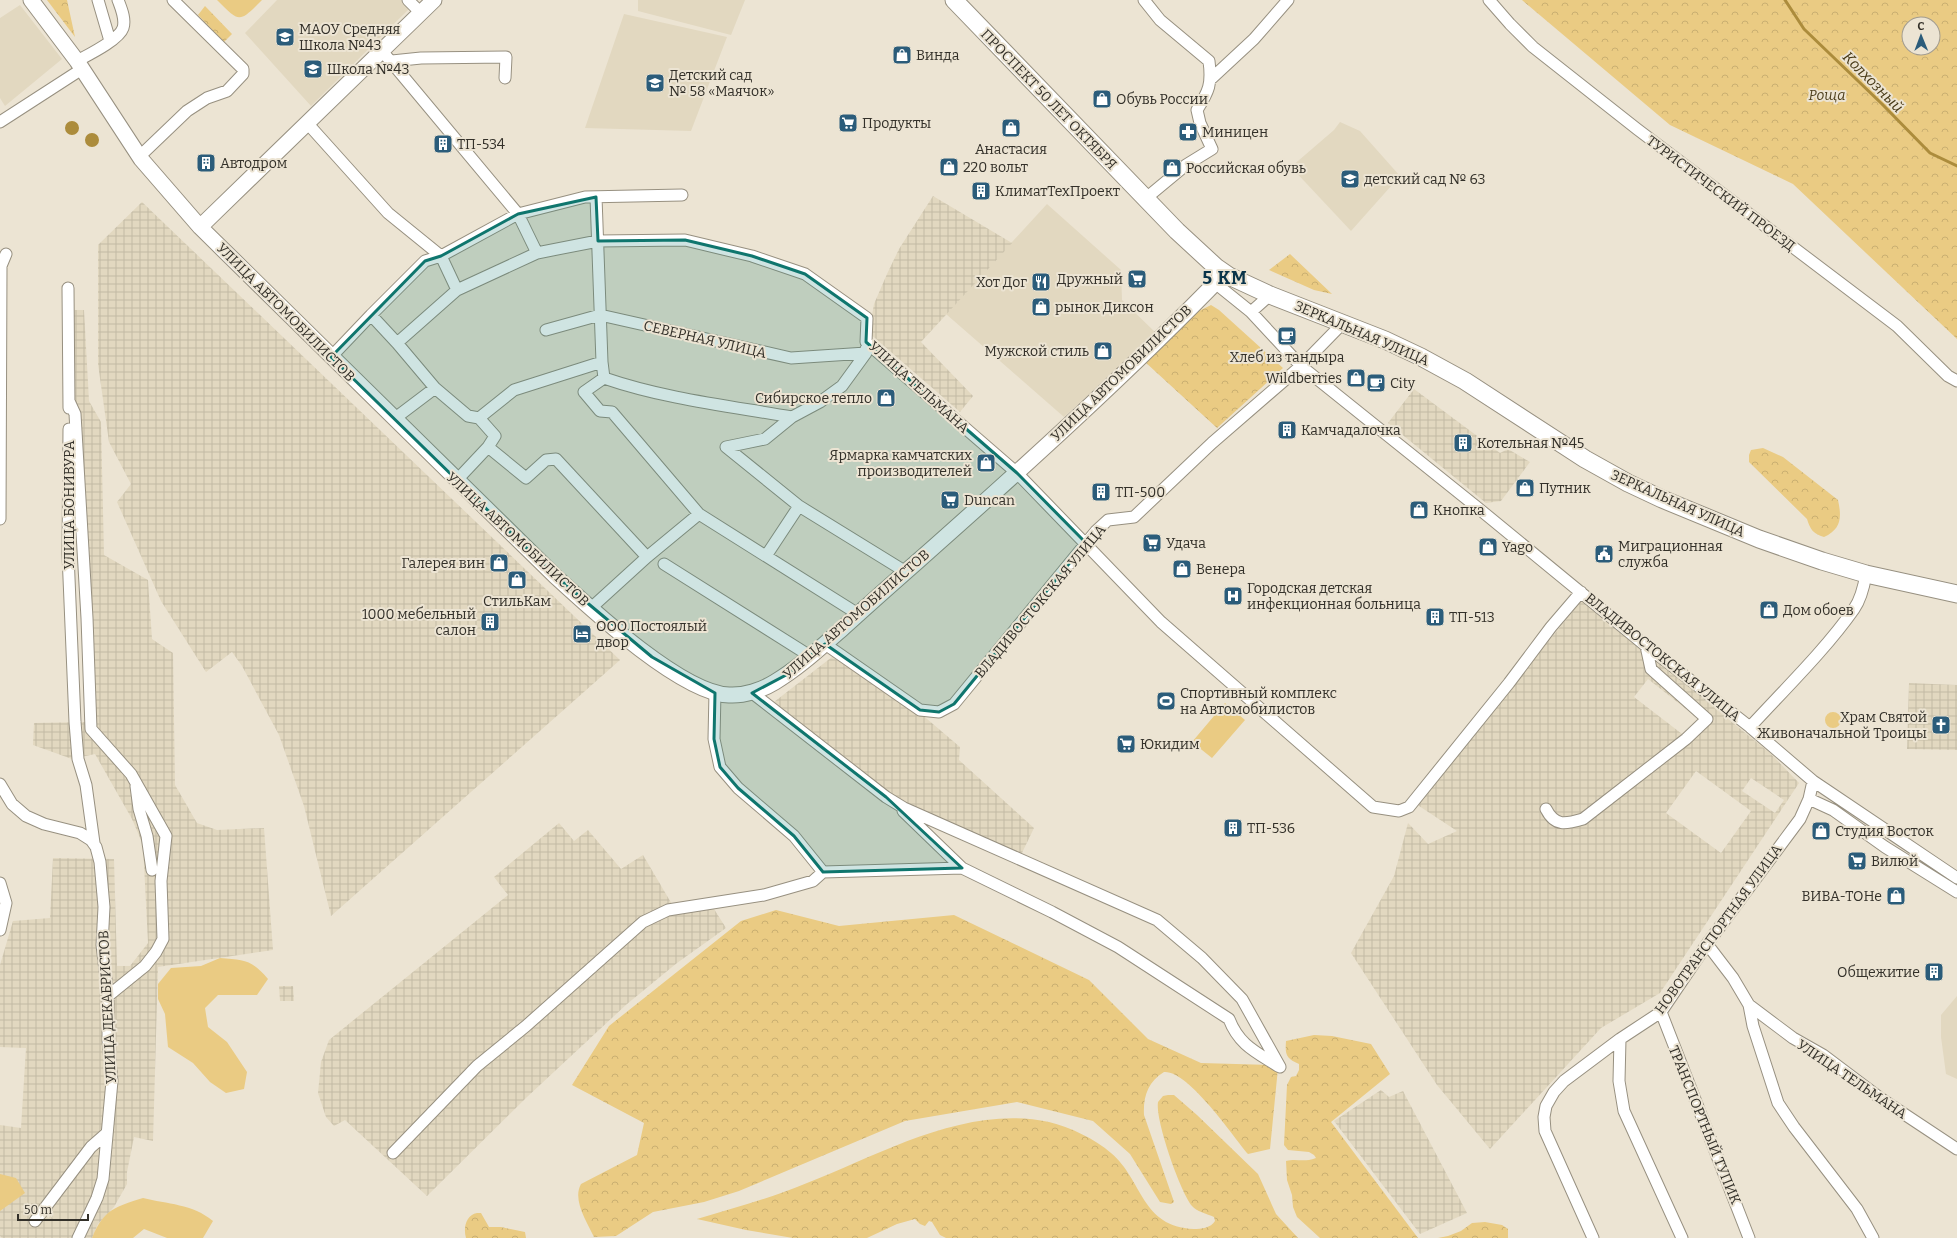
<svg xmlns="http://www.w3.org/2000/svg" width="1957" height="1238" viewBox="0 0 1957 1238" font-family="Bitter,serif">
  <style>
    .built { fill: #e2d8c0 }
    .industrial { fill: url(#industrial-grid); fill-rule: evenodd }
    .grass { fill: #eacb83 }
    .forest { fill: url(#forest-crowns); fill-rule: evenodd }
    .water { fill: #ac8c3c }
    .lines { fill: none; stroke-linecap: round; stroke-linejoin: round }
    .stream { stroke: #ac8c3c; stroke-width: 3 }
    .street-casing { stroke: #979080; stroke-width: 13 }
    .secondary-casing { stroke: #979080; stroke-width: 17 }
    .primary-casing { stroke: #979080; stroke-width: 19 }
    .street { stroke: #fff; stroke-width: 11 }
    .secondary { stroke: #fff; stroke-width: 15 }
    .primary { stroke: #fff; stroke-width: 17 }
    .marked { fill: #0f766e; fill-opacity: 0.2; stroke: #0f766e; stroke-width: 3; stroke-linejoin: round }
    .labels { text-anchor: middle; stroke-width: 4; stroke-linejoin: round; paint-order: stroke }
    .poi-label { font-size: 14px; fill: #333029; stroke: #ece4d3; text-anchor: start }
    .park-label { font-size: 14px; font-style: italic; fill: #4f411f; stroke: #ece4d3 }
    .street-label { font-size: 14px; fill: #333029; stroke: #ece4d3 }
    .water-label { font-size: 15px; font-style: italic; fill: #453714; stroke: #ece4d3 }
    .district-label { font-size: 18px; font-weight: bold; letter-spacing: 1px; fill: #0a344a; stroke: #ece4d3 }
  </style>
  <defs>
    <pattern id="industrial-grid" width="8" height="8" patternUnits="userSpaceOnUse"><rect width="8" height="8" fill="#e2d8c0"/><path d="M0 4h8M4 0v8" fill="none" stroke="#c2baa5"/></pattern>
    <pattern id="forest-crowns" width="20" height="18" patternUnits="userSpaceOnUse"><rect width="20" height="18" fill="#eacb83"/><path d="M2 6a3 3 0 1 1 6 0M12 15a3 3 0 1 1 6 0" fill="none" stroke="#c9af71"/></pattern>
  </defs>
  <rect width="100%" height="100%" fill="#ece4d3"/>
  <path class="built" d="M277,0H401L410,8L311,106L245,33Z
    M638,0H745L731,35L638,11Z
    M20,5L62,59L5,106L0,98V18Z
    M624,14L727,37L691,131L585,128Z
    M1340,122L1360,131L1400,176L1351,231L1291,167L1334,130Z
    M1047,204L1121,270L1122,300L1156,333L1064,417L946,314Z
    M1957,996V1079L1946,1074L1941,1037V1015Z"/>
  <path class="industrial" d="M933,196L1012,243L921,342L973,396L960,412L869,333L874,304L887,274L899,249Z
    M142,202L620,660L331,916L304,806L279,735L242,666L232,652L206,672L161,601L117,502L131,484L109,442L98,364V245Z
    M71,310H84L89,401L101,422L104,555L148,580L152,639L173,653L175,785L197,823L217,830L264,828L273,950L158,967L153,1141L134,1137L127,1172V1184L114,1207L98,1224L92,1238H2L0,1236V1125L21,1128L26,1048L0,1047V965L13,921L50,918L53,858L114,859L117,966H130L148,943L143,845L132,819L95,754L72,759L33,745L34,723L86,722L72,388Z
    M1414,389L1500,453L1508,449L1530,462L1501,501L1486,503L1388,423Z
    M1582,600L1770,753L1799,783L1660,993L1601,1028L1490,1149L1437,1085L1351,953L1394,876L1408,823L1428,844L1457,831L1416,804ZM1648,679L1700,720L1686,737L1634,697ZM1696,771L1751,811L1721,853L1666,813ZM1751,778L1784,800L1775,813L1742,791Z
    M832,657L920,713L960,747L959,760L1034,828L1021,855L905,805L774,702Z
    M1909,683L1957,685V750L1907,749Z
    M559,823L574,841L588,830L621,869L643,855L673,906L709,901L726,928L677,963L627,1004L527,1097L427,1196L345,1120L334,1126L326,1117L318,1093L321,1062L329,1040L508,895L494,877Z
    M279,986H293L294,1001H280Z
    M1381,1090L1389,1097L1403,1091L1467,1213L1420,1234L1334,1121Z"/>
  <path class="grass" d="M217,0H262C239,23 240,23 217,0Z
    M1225,703L1245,720L1212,758L1192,742Z
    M1825 720a8 8 0 1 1 16 0a8 8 0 1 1-16 0Z
    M220,958C244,960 251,959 268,979L257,995H218L205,1008L208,1027L227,1042L247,1072L244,1089L226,1093L210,1082L193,1063L168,1047L165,1014L158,999V984L171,968L201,966Z
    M0,1174L16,1178L25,1193L0,1211Z
    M143,1198C167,1204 193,1204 213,1221L203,1238H167L144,1229L133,1238H92C104,1209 115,1207 143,1198Z"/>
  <path class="forest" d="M47,0H67L75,37Z
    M1522,0H1957V339L1793,184L1670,125ZM1909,24H1933V48H1909Z
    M205,6L232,34L224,42L198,15Z
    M1290,254L1332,294L1314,290L1269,270Z
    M1211,305L1219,310L1283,368L1217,428L1144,361L1197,312Z
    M1763,448L1783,457L1838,500C1842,518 1841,529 1824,537C1813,534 1810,529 1807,519L1749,462V455L1751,450Z
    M776,910L839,926L954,915L1089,980L1148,1039L1201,1063L1271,1065L1278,1068L1270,1149L1248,1154C1233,1136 1188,1070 1164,1072C1148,1082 1143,1096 1144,1115L1173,1199L1174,1202L1171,1204L1160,1202L1130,1154L1093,1121L1017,1102L905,1121L739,1191L704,1202L653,1212L616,1236L594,1237C587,1222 572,1200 581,1184L637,1155L644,1123L572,1085L609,1026L741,921Z
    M1314,1035L1332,1036L1371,1044L1390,1074L1331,1122L1418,1238H1320L1297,1217L1293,1207L1292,1195L1287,1180L1286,1161C1298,1158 1302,1163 1316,1158L1314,1155L1309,1152L1288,1150L1284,1145L1287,1085L1291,1077L1296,1076L1299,1070V1064C1286,1058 1285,1055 1286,1041Z
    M1168,1095H1174L1197,1115L1258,1174L1276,1214L1298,1238H946L940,1235L932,1222L929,1221L925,1226L920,1224L915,1219L897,1224L867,1238H793L746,1230L697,1219C734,1208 771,1198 807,1183C881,1154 966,1104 1049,1122C1070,1127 1095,1139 1111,1153C1143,1180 1141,1227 1194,1229C1201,1229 1211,1228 1215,1221L1214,1217C1207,1214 1196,1211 1192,1206C1180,1191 1155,1120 1158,1102L1163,1096Z
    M477,1213H481L489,1227H501L525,1232L526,1238H466C463,1228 466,1215 477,1213Z
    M1485,1222L1502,1225L1508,1229V1238H1438L1448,1236L1461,1231L1472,1223Z"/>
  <path class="water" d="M65 128a7 7 0 1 1 14 0a7 7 0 1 1-14 0Z
    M85 140a7 7 0 1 1 14 0a7 7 0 1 1-14 0Z"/>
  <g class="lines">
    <path class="stream" d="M1785,0L1804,29L1882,104L1930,153L1957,166"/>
    <g class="street-casing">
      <path id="street" d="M98,0L110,41
        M408,0L421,13
        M1144,0L1160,20L1209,61C1212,84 1209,91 1197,110L1200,123L1212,149L1186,165L1145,199
        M1489,0L1510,24L1533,47L1637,129L1897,326L1948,376L1957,381
        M382,51L518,214L537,253
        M77,61C88,55 119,40 123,28C126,19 121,8 118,0
        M392,61L421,58L506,57L505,78
        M1212,78L1254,39L1288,0
        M0,122L82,69
        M308,124L388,213L441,256L457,290
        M140,156L187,111L207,98L227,91L243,74V69L173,0
        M1215,283L1251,312L1301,366L1478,508L1646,646L1666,661L1750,727L1813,781L1957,878
        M68,288L69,408
        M1251,312L1270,295
        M371,315L425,261L441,256L518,214L585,197L682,195
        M546,330L600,315L791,358L866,353
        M397,343L435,388L468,416L479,418L495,436L488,447L526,478L546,460L556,459L647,557
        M331,357L371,315L397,343L457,290L537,253L598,241L685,240L752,256L805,274L867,318L866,342L1017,473L1161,622L1373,807L1399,811L1409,807L1509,683L1551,627L1581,592
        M602,362L604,378L584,392L600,411L612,412L699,514
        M604,378C665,399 729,406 792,417
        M69,401L75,414L87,618L91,729L131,774L166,836L161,881L163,939L156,952L145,966L108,996
        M479,418L514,390L602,362L596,197
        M394,419L435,388
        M69,429L68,554L75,722L78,759L86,785L94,843
        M456,481L488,447
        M799,506L726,447L765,439L792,417L820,402L842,386L866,353V349
        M0,519L1,266L6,254
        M766,556L799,506L906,572
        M664,564L810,656
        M591,608L647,557L699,514L858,614
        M825,644L920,710L939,712L954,704L1096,531L1108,520L1134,517L1212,443L1301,366L1343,323
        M751,692L886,797L904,808L1157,920L1202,958L1242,999L1280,1067
        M1750,727C1784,690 1826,649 1854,609C1861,599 1864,586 1866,574
        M0,784L12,804L26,816L44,824L80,833L91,840L96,847L100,862L104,907L102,945L108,996V1041L112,1081L103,1179L97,1198L78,1238
        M136,786L139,809L147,836L152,870
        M1809,799L1833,810L1885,847L1957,892
        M1546,809C1555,827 1566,824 1583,819L1686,739L1707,719L1651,669L1646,646
        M903,811L962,868L1052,912L1118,947L1229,1019C1239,1045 1256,1052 1278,1066
        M823,872L962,868
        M0,883L6,903L0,930
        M1707,944L1733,978L1749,1005L1753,1026L1778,1103L1794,1127L1857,1209L1873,1238
        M1749,1005L1793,1038L1823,1055L1880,1098L1957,1149
        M1661,1012L1749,1238
        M1620,1039L1619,1081L1624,1111L1682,1238
        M393,1153L477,1066L526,1026L643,922L668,910L764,895L813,881L823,872L794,836L738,788L720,767L714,739L715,692
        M35,1221L91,1147L107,1133
        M1593,1238L1545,1131L1544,1117L1546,1106L1554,1092L1564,1081L1620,1039L1661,1012L1707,944L1800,819L1809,799L1813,781"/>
    </g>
    <g class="secondary-casing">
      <path id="secondary" d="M31,0L77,61L141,159L200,227L554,575C590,608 681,693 729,695C744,696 762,690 775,682C800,667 821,647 843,628C868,605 893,583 918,561C1023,468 1127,374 1225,273
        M200,227L434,0"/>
    </g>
    <g class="primary-casing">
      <path id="primary" d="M954,0L1177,231L1216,267L1229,276L1270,295L1385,340L1421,357L1465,381L1585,459L1628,483L1662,499L1759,539L1822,561L1866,574L1957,594"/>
    </g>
    <use href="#street" class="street"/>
    <use href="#secondary" class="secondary"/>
    <use href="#primary" class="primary"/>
  </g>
  <path class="marked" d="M596,197L598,241L685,240L752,256L805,274L867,318L866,342L1017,473L1086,543L954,704L939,712L920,710L825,644L788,674L752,693L886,797L962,868L823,872L794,836L738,788L720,767L714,739L715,693L652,657L554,575L331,357L425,261L441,256L518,214Z"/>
  <defs>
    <g id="school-square" transform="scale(1)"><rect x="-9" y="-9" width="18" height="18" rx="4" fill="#2b5c7a" stroke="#ece4d3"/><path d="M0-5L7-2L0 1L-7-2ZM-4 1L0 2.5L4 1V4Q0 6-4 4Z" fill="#fff"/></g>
    <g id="shop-square" transform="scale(1)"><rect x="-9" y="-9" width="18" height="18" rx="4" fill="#2b5c7a" stroke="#ece4d3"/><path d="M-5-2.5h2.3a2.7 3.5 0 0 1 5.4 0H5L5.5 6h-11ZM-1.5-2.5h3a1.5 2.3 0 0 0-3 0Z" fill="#fff"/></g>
    <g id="supermarket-square" transform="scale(1)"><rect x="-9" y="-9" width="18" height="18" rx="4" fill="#2b5c7a" stroke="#ece4d3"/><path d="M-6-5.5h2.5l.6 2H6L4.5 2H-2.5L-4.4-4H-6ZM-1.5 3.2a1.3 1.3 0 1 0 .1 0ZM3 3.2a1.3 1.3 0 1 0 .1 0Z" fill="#fff"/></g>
    <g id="pharmacy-square" transform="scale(1)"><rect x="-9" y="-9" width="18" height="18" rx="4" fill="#2b5c7a" stroke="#ece4d3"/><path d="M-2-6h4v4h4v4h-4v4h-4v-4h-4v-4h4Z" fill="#fff"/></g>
    <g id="building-square" transform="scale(1)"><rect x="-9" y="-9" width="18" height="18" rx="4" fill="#2b5c7a" stroke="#ece4d3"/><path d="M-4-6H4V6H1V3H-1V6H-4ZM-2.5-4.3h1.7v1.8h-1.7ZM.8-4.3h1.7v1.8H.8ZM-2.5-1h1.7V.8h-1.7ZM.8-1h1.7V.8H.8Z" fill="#fff"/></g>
    <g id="restaurant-square" transform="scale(1)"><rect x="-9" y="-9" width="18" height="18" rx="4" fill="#2b5c7a" stroke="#ece4d3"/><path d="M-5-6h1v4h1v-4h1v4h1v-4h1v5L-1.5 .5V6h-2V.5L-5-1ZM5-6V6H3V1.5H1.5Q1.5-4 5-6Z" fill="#fff"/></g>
    <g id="cafe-square" transform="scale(1)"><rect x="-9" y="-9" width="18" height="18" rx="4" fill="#2b5c7a" stroke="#ece4d3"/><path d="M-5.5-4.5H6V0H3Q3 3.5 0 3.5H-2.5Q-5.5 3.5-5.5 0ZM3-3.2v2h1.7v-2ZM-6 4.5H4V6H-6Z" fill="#fff"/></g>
    <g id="civic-square" transform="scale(1)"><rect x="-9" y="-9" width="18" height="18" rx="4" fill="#2b5c7a" stroke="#ece4d3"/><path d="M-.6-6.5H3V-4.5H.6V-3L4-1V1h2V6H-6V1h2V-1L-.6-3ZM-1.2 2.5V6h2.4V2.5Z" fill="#fff"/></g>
    <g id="hospital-square" transform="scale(1)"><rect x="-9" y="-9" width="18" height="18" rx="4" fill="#2b5c7a" stroke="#ece4d3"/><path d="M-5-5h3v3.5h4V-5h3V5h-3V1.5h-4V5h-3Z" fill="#fff"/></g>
    <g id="hotel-square" transform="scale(1)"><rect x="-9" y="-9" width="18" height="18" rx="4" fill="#2b5c7a" stroke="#ece4d3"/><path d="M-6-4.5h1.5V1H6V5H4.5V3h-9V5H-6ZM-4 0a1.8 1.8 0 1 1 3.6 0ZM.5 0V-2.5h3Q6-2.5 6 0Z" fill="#fff"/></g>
    <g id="stadium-square" transform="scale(1)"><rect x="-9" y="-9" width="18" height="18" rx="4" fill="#2b5c7a" stroke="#ece4d3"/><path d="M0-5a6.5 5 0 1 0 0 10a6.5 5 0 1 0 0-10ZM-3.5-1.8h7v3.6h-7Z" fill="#fff"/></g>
    <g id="church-square" transform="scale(1)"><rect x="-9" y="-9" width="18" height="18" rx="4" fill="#2b5c7a" stroke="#ece4d3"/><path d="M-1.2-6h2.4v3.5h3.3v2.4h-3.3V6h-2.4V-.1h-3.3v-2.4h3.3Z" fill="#fff"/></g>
  </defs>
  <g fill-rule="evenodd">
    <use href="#school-square" x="285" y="37"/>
    <use href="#shop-square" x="902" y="55"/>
    <use href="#school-square" x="313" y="69"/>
    <use href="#school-square" x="655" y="83"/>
    <use href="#shop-square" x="1102" y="99"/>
    <use href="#supermarket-square" x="848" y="123"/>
    <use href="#shop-square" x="1011" y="128"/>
    <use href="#pharmacy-square" x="1188" y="132"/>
    <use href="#building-square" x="443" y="144"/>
    <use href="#building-square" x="206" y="163"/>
    <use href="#shop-square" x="949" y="167"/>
    <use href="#shop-square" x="1172" y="168"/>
    <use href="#school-square" x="1350" y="179"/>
    <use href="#building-square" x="981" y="191"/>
    <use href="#supermarket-square" x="1137" y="279"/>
    <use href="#restaurant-square" x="1041" y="282"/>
    <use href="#shop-square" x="1041" y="307"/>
    <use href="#cafe-square" x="1287" y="336"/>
    <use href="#shop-square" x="1103" y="351"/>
    <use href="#shop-square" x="1356" y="378"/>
    <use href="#cafe-square" x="1376" y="383"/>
    <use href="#shop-square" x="886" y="398"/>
    <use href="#building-square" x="1287" y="430"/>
    <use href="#building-square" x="1463" y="443"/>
    <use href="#shop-square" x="986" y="463"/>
    <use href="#shop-square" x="1525" y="488"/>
    <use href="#building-square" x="1101" y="492"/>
    <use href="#supermarket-square" x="950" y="500"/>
    <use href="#shop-square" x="1419" y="510"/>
    <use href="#supermarket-square" x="1152" y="543"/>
    <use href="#shop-square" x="1488" y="547"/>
    <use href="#civic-square" x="1604" y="554"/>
    <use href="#shop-square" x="499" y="563"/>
    <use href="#shop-square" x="1182" y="569"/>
    <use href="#shop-square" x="517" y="580"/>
    <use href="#hospital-square" x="1233" y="596"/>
    <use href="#shop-square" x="1769" y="610"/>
    <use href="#building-square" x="1435" y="617"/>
    <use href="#building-square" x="490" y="622"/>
    <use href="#hotel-square" x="582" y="634"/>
    <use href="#stadium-square" x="1166" y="701"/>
    <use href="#church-square" x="1941" y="725"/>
    <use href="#supermarket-square" x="1126" y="744"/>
    <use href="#building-square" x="1233" y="828"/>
    <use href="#shop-square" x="1821" y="831"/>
    <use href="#supermarket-square" x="1857" y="861"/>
    <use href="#shop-square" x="1896" y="896"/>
    <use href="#building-square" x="1934" y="972"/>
  </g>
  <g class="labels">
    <g class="poi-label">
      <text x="299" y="34">МАОУ Средняя<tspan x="299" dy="16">Школа №43</tspan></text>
      <text x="916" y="60">Винда</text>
      <text x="327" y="74">Школа №43</text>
      <text x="669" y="80">Детский сад<tspan x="669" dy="16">№ 58 «Маячок»</tspan></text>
      <text x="1116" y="104">Обувь России</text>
      <text x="862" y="128">Продукты</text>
      <text x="1202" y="137">Миницен</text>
      <text x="457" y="149">ТП-534</text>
      <text x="1011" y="154" text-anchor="middle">Анастасия</text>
      <text x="220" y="168">Автодром</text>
      <text x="963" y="172">220 вольт</text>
      <text x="1186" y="173">Российская обувь</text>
      <text x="1364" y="184">детский сад № 63</text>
      <text x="995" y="196">КлиматТехПроект</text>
      <text x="1123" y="284" text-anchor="end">Дружный</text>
      <text x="1027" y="287" text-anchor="end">Хот Дог</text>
      <text x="1055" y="312">рынок Диксон</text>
      <text x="1089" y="356" text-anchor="end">Мужской стиль</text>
      <text x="1287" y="362" text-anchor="middle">Хлеб из тандыра</text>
      <text x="1342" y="383" text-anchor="end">Wildberries</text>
      <text x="1390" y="388">City</text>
      <text x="872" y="403" text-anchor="end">Сибирское тепло</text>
      <text x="1301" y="435">Камчадалочка</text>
      <text x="1477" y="448">Котельная №45</text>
      <text x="972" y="460" text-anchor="end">Ярмарка камчатских<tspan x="972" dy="16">производителей</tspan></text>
      <text x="1539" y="493">Путник</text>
      <text x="1115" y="497">ТП-500</text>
      <text x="964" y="505">Duncan</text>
      <text x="1433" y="515">Кнопка</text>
      <text x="1166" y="548">Удача</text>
      <text x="1618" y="551">Миграционная<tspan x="1618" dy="16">служба</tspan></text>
      <text x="1502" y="552">Yago</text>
      <text x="485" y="568" text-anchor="end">Галерея вин</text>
      <text x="1196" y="574">Венера</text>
      <text x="1247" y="593">Городская детская<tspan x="1247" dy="16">инфекционная больница</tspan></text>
      <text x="517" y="606" text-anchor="middle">СтильКам</text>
      <text x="1783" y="615">Дом обоев</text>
      <text x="476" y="619" text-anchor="end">1000 мебельный<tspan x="476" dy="16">салон</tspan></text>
      <text x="1449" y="622">ТП-513</text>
      <text x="596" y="631">ООО Постоялый<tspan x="596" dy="16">двор</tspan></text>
      <text x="1180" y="698">Спортивный комплекс<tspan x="1180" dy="16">на Автомобилистов</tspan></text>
      <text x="1927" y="722" text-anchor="end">Храм Святой<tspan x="1927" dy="16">Живоначальной Троицы</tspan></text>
      <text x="1140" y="749">Юкидим</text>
      <text x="1247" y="833">ТП-536</text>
      <text x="1835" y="836">Студия Восток</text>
      <text x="1871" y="866">Вилюй</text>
      <text x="1882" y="901" text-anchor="end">ВИВА-ТОНе</text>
      <text x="1920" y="977" text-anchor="end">Общежитие</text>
    </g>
    <g class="park-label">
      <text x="1827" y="100">Роща</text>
    </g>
    <g class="street-label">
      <text transform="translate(1049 99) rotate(46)" y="5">ПРОСПЕКТ 50 ЛЕТ ОКТЯБРЯ</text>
      <text transform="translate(1721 193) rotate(37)" y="5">ТУРИСТИЧЕСКИЙ ПРОЕЗД</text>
      <text transform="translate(286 312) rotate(45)" y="5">УЛИЦА АВТОМОБИЛИСТОВ</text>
      <text transform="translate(1362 333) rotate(23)" y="5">ЗЕРКАЛЬНАЯ УЛИЦА</text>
      <text transform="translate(705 339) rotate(13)" y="5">СЕВЕРНАЯ УЛИЦА</text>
      <text transform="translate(1121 373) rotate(-44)" y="5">УЛИЦА АВТОМОБИЛИСТОВ</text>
      <text transform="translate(919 387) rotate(42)" y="5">УЛИЦА ТЕЛЬМАНА</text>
      <text transform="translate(1678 503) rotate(24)" y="5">ЗЕРКАЛЬНАЯ УЛИЦА</text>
      <text transform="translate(69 505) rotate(-90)" y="5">УЛИЦА БОНИВУРА</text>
      <text transform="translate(518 539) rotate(43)" y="5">УЛИЦА АВТОМОБИЛИСТОВ</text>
      <text transform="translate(1040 601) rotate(-50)" y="5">ВЛАДИВОСТОКСКАЯ УЛИЦА</text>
      <text transform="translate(856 614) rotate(-41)" y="5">УЛИЦА АВТОМОБИЛИСТОВ</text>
      <text transform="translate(1663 657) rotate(39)" y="5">ВЛАДИВОСТОКСКАЯ УЛИЦА</text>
      <text transform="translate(1718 929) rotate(-54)" y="5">НОВОТРАНСПОРТНАЯ УЛИЦА</text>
      <text transform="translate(107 1007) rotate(-93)" y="5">УЛИЦА ДЕКАБРИСТОВ</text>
      <text transform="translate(1852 1079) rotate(34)" y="5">УЛИЦА ТЕЛЬМАНА</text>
      <text transform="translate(1705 1125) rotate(68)" y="5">ТРАНСПОРТНЫЙ ТУПИК</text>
    </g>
    <g class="water-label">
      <text transform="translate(1873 82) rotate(45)" y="5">Колхозный</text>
    </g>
    <g class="district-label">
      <text x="1225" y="284">5 КМ</text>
    </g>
  </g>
  <g transform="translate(1921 36) rotate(359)"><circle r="19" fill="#ece4d3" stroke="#a29c8f"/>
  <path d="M0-3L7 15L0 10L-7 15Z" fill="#2b5c7a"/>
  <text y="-6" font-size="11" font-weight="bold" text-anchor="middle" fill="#333029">С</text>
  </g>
  <path d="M18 1214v6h70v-6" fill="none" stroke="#333029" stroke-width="2"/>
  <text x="24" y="1214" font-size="12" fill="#333029" stroke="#ece4d3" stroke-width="3" paint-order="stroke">50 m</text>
</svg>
